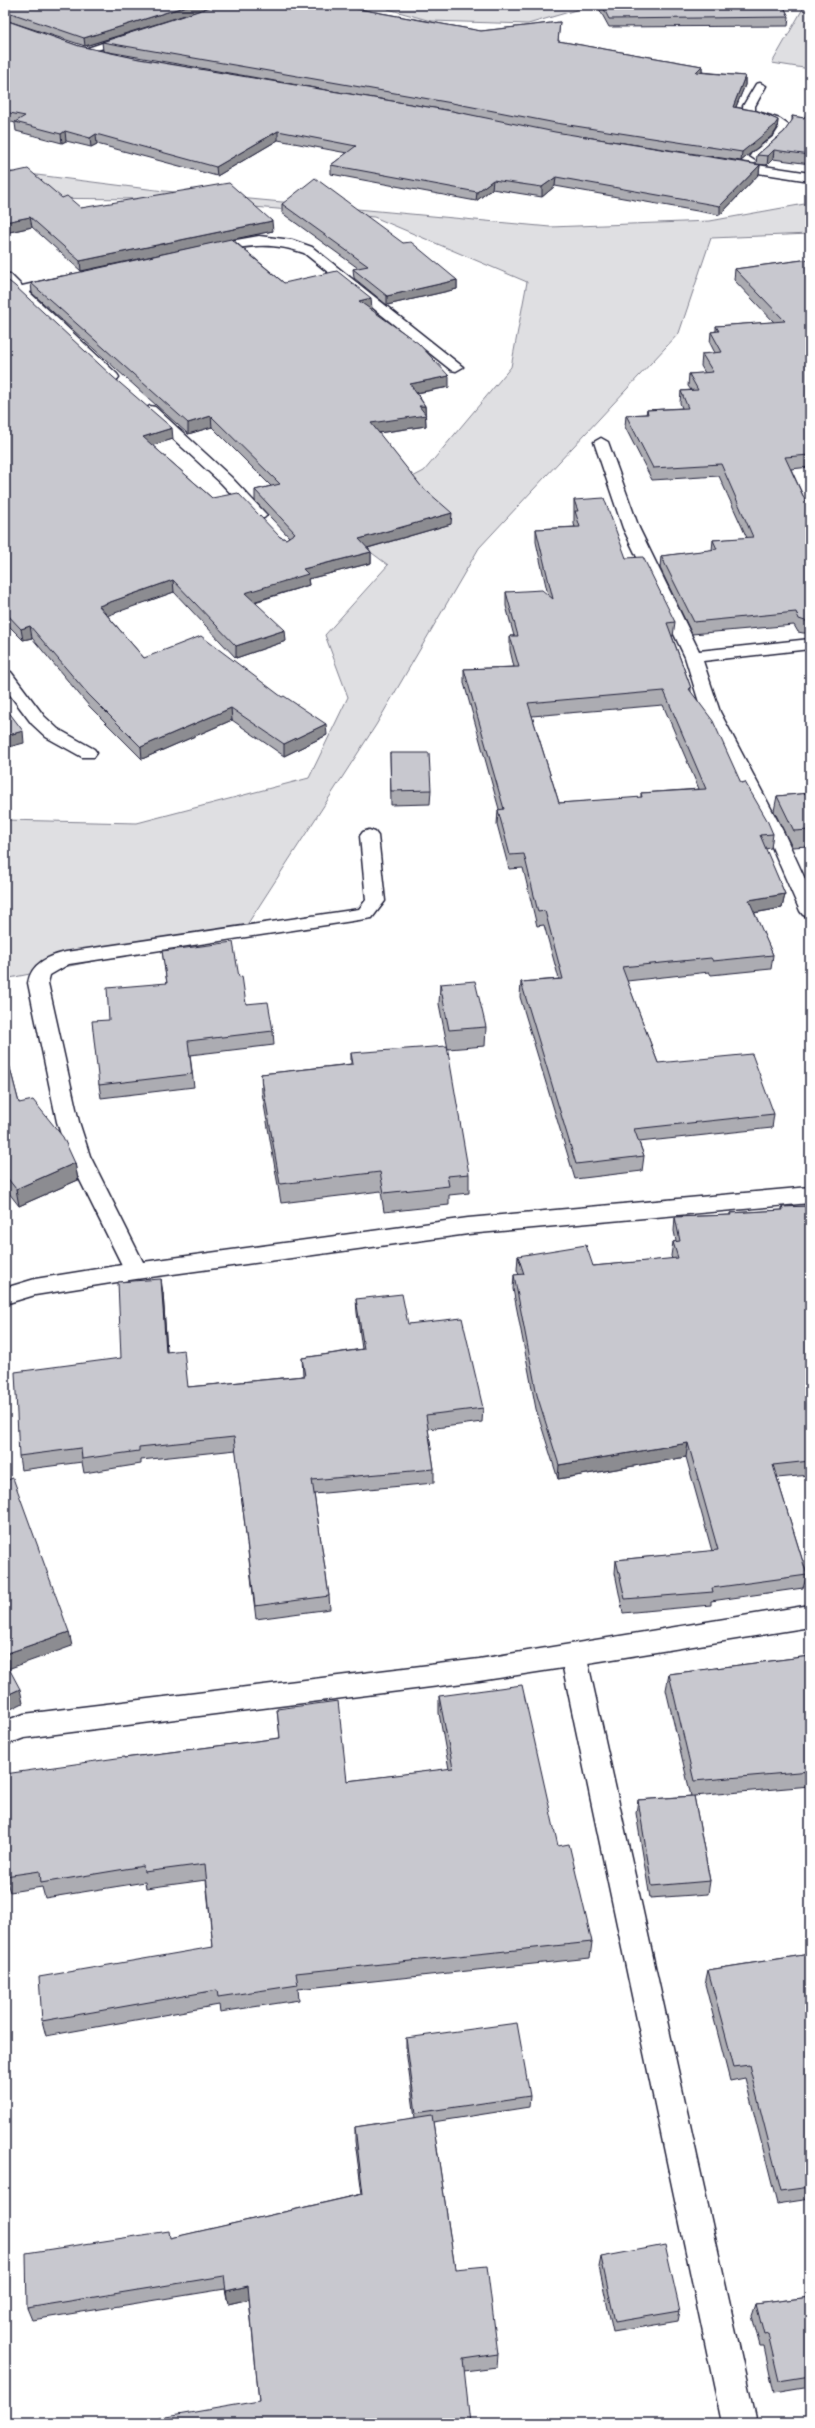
<svg xmlns="http://www.w3.org/2000/svg" width="815" height="2428" viewBox="0 0 815 2428" font-family="'Shantell Sans',sans-serif">
  <style>
    .green { fill: #dfdfe2; stroke: #80808e }
    .lines { fill: none; stroke-linecap: round; stroke-linejoin: round }
    .minor-casing { stroke: #22223b; stroke-width: 3 }
    .minor { fill: #fff; fill-rule: evenodd }
    .wall { fill: #acacb2; stroke: #22223b; fill-rule: evenodd }
    .shaded-wall { fill: #8c8c91; stroke: #22223b }
    .building { fill: #c8c8cf; stroke: #22223b; fill-rule: evenodd }
  </style>
  <rect width="100%" height="100%" fill="#fff"/>
  <filter id="ink" filterUnits="userSpaceOnUse"><feTurbulence type="fractalNoise" baseFrequency=".025" numOctaves="2"/><feDisplacementMap in="SourceGraphic" scale="8" xChannelSelector="R" yChannelSelector="G"/><feConvolveMatrix kernelMatrix="1 2 1 2 8 2 1 2 1" color-interpolation-filters="sRGB"/></filter>
  <g filter="url(#ink)">
    <path class="green" d="M389,5H593L528,24L431,21L388,9Z
      M805,5H810V69L772,63Z
      M5,171L164,191L550,227L710,221L810,203V234L711,238L679,333L479,548L376,725L243,931L5,979V820L137,823L309,778L348,697L325,635L388,565L329,521L424,471L511,367L527,282L374,217L157,199L5,198Z"/>
    <g class="lines">
      <g class="minor-casing">
        <path id="minor" d="M132,33L137,36L136,38L84,54L79,51Z
          M760,83L766,86L755,106V111L780,119L791,127L782,140L756,160L750,156L752,153L774,136L779,128L744,113L743,106L756,84Z
          M730,161L810,173V181L726,168L724,165Z
          M259,236L292,240L312,247L463,367L456,371L451,370L304,253C269,240 243,247 208,253L202,249L208,245Z
          M5,273L10,274L22,286L61,277L66,278L68,281L66,284L29,292L117,374L119,377L117,380H107L5,284Z
          M150,406L155,407L231,477L264,512L267,515L264,518H254L221,483L145,413L143,410Z
          M601,438L608,442L639,528L699,651L810,639V649L703,661L720,712L784,833L810,890V917L803,915L800,911L766,833L702,712L685,657L623,528L594,442Z
          M5,671L11,672L44,716L58,729L94,749L97,753L94,757H82L46,737L32,724L5,688Z
          M369,830L375,832L378,836L385,901L372,918L69,964L50,975L48,983L79,1122L90,1156L143,1262L468,1218L810,1187V1203L468,1234L136,1279L35,1295L5,1304V1288L35,1279L122,1265L68,1156L57,1122L28,983C31,963 49,956 66,952L359,909L366,900L360,836L363,832Z
          M810,1605V1627L588,1663L756,2423H722L563,1668L479,1681L24,1738L5,1745V1721L24,1714L479,1659Z"/>
      </g>
      <use href="#minor" class="minor"/>
    </g>
    <path class="wall" d="M5,5H337L481,31L560,22L558,41L702,66V72L745,76V85L736,107L757,111L778,120L777,129L773,135L741,161L585,137L760,165L759,174L720,215L555,186L542,197L492,189L476,201L331,174V165L347,153L278,140L217,176L97,144L91,147L66,141L62,143L16,131L15,123L5,120ZM197,12L102,42L103,51L452,112L487,119L452,111L139,59L79,46L5,20L85,46Z
      M597,5H783L789,17L788,26L609,27Z
      M810,109V164L773,159L767,165L756,164L757,155L784,132L792,121V116L804,118Z
      M62,198L81,208L273,231L232,239L284,283L372,309H370L449,387L417,393L425,406L426,426L378,433L451,524L368,548L371,552V563L308,579L309,585L255,602L286,641L236,658L174,592L107,615L144,658L327,735L284,756L232,720L142,759L89,706L32,638L23,640L5,622V278L173,439L152,445L212,498L280,537L286,539L289,537L255,501V490L271,486L212,427L188,434L32,293L31,283L154,256L81,271L32,227L5,233Z
      M282,204L403,243L457,280V289L387,305L354,278L353,269L358,268L282,213Z
      M810,259V467L791,469L810,511V633H803L798,632L794,625L692,634L660,568L661,556L712,550L713,540L747,538L719,476L652,480L625,427L626,415L646,414L647,410L682,408L680,403L681,391L691,390L688,386L689,374L705,373L701,366L702,354L715,353L710,343L711,332L716,331V326L774,322L734,280L735,269Z
      M574,500L626,558L675,622L673,636H672L691,688V692L741,783L773,834L771,848L765,849L785,894L782,908L754,913L773,955L771,969L711,975L709,972L627,981L658,1063L774,1114L772,1128L639,1142L644,1156L642,1171L575,1179L520,997L521,982L559,979L544,925L537,926L523,868L509,869L497,824L498,810L499,809L464,683V669L514,667L510,650V636H514L506,606V592L548,595L536,542V529L575,527L574,524ZM663,705L699,789L641,793V798L559,803L532,716Z
      M390,753L431,790L430,804L391,805Z
      M810,793V846L792,847L774,811L777,796Z
      M162,951L239,977L246,1004L273,1031L274,1045L190,1055L194,1087L101,1098L99,1085L109,1020L167,983Z
      M440,984L486,1027L485,1046L448,1049L439,1004Z
      M5,1049L19,1103L75,1163L78,1180L19,1206L5,1188Z
      M351,1053L469,1174V1193L449,1195V1205L384,1212L381,1191L281,1203L262,1093L261,1074L351,1064Z
      M810,1206V1475L777,1478L807,1575L803,1588L711,1601V1605L623,1613L615,1573L616,1560L712,1551L686,1457L558,1479L536,1409L513,1289L514,1275H519L517,1270L518,1256L593,1266L672,1259L671,1256L673,1242L676,1241L674,1231L675,1217L730,1215V1213L782,1210V1207Z
      M163,1293L167,1352L188,1387L303,1376L302,1358L362,1349L357,1313L356,1299L408,1324L483,1408L482,1422L428,1429L434,1469V1483L314,1494L329,1596L330,1609L256,1619L236,1450L141,1460V1464L84,1473L82,1462L21,1470L19,1456L121,1358Z
      M810,1656V1786L694,1796L710,1881L708,1894L650,1898L636,1813L638,1800L691,1796L666,1690L669,1674Z
      M439,1696L558,1846L592,1942L590,1958L298,1989L299,2000L220,2012L219,2005L46,2036L42,2021L213,1947L206,1880L146,1888L145,1882L45,1898L42,1887L10,1892L5,1876L124,1758L280,1738L277,1709L347,1781L449,1769L439,1713Z
      M810,1954V2201V2199L777,2204L745,2078L730,2081L705,1984L708,1970Z
      M406,2038L530,2096L529,2107L433,2122L455,2269L498,2354L497,2367L464,2371L259,2401L249,2299L228,2304L225,2289L32,2320L27,2308L171,2238L362,2194L355,2141V2127L415,2118L406,2050Z
      M601,2257L680,2311L678,2321L613,2332L599,2267Z
      M810,2297V2387L774,2393L764,2346H760L752,2316L756,2304Z"/>
    <path class="shaded-wall" d="M190,5H218L85,46L84,38Z
      M702,66V75L696,72Z
      M745,76V85L732,116L733,107Z
      M778,120L777,129L773,135L741,161L742,152Z
      M65,131L66,141L62,143L61,134Z
      M278,131V140L217,176L216,167Z
      M96,134L97,144L91,147L90,138Z
      M774,150L773,159L767,165L768,156Z
      M760,165L759,174L720,215V206Z
      M556,177L555,186L542,197V187Z
      M493,180L492,189L476,201L477,192Z
      M30,217L32,227L5,233V222Z
      M272,221L273,231L81,271L80,261Z
      M457,280V289L387,305V296Z
      M371,298L372,309L359,312V301Z
      M449,376V387L410,394V384Z
      M419,406H425L426,426L371,434V423Z
      M211,416L212,427L188,434V423Z
      M172,428L173,439L144,448L143,437Z
      M452,513L451,524L360,550L359,539Z
      M371,552V563L308,579L309,585L246,604L245,593L303,569Z
      M173,580L174,592L101,618L99,606Z
      M30,626L32,638L23,640L21,629Z
      M285,630L286,641L236,658V646Z
      M231,708L232,720L142,759L141,747Z
      M326,724L327,735L284,756V744Z
      M23,731L24,743L5,748V736Z
      M785,894L782,908L747,914L749,900Z
      M75,1163L78,1180L19,1206L16,1189Z
      M161,1279L163,1293L168,1366L166,1352Z
      M688,1443L686,1457L558,1479L559,1465Z
      M69,1632L72,1646L5,1670V1654Z
      M20,1689L23,1703L5,1712V1696Z
      M248,2286L250,2299L228,2304L226,2291Z"/>
    <path class="building" d="M5,5H190L84,38L5,11Z
      M217,5H336L481,31L560,22L558,41L702,66L696,72L745,76L733,107L757,111L778,120L774,126L742,152L556,123L452,103L102,42Z
      M602,5H783L789,17L609,19Z
      M5,20L79,46L139,59L452,111L555,132L760,165L720,206L556,177L542,187L493,180L477,192L331,165L356,146L278,131L216,167L96,134L90,138L65,131L61,134L15,122L25,116L5,112Z
      M810,109V155L774,150L768,156L757,155L784,132L793,119L792,116L804,118Z
      M28,169L62,198L67,196L81,208L229,183L272,221L80,261L30,217L5,222V174Z
      M315,178L403,243L411,242L457,280L387,296L353,269L368,266L282,204Z
      M231,239L284,283L337,271L371,298L359,301L418,343L449,376L410,384L425,406H419L426,415L371,423L421,486L452,513L359,539L371,552L303,569L308,574L245,593L285,630L236,646L173,580L99,606L144,658L201,636L282,697L284,696L326,724L284,744L231,708L141,747L88,694L30,626L21,629L5,612V278L15,286L113,377L172,428L143,437L212,498L238,493L280,537L286,539L295,533L255,490L280,484L211,416L188,423L31,283Z
      M810,259V455L785,457L810,511V620L805,621L799,619L796,612L694,622L661,556L717,549L713,540L753,537L721,464L653,468L626,415L648,414L647,410L688,408L681,391L698,390L689,374L713,372L702,354L722,352L711,332L719,331L716,326L785,321L735,269Z
      M604,498L626,558L643,557L675,622L667,623L691,688L689,689L713,721L741,783L745,782L767,820L773,834L760,835L785,894L749,900L773,955L713,961L711,958L622,967L658,1063L752,1054L774,1114L634,1129L644,1156L576,1164L521,982L563,979L545,911L538,912L524,854L510,855L498,810L504,809L464,669L519,667L510,636H518L506,592L542,590L553,599L536,529L580,527L575,511H578L574,500ZM664,691L706,789L641,793L642,797L559,803L528,703Z
      M5,707L23,731L5,736Z
      M390,753H429L431,790L391,791Z
      M810,793V830L794,831L777,796Z
      M233,942L239,977L242,976L246,1004L268,1002L273,1031L188,1041L192,1074L99,1085L92,1021L109,1020L107,988L167,983L162,951Z
      M475,981L486,1027L449,1030L440,984Z
      M447,1046L469,1174L447,1176L449,1186L384,1193L380,1172L280,1184L261,1074L353,1064L351,1053Z
      M5,1049L19,1103L33,1100L63,1137L75,1163L16,1189L5,1175Z
      M810,1206V1461L773,1465L807,1575L712,1588L713,1592L625,1599L616,1560L718,1550L688,1443L559,1465L537,1395L514,1275L524,1274L518,1256L586,1245L593,1266L678,1258L673,1242L680,1241L675,1217L731,1215L730,1213L783,1210L782,1207Z
      M161,1279L166,1352L184,1350L188,1387L305,1376L302,1358L364,1349L356,1299L402,1294L408,1324L462,1318L483,1408L426,1415L434,1469L312,1480L329,1596L255,1606L234,1437L139,1447V1451L82,1459L81,1448L19,1456L15,1372L121,1358L118,1282Z
      M13,1478L69,1632L5,1654V1481Z
      M810,1656V1771L694,1781L669,1674Z
      M5,1661L20,1689L5,1696Z
      M522,1685L558,1846L569,1844L592,1942L296,1973L298,1985L218,1997L217,1990L42,2021L39,1977L213,1947L205,1864L144,1872L143,1866L41,1883L40,1871L5,1876V1774L124,1757V1758L280,1738L277,1709L338,1701L347,1781L453,1768L439,1696Z
      M694,1796L710,1881L652,1886L638,1800Z
      M810,1954V2187L781,2191L749,2065L734,2067L708,1970Z
      M517,2023L530,2096L416,2113L406,2038Z
      M432,2115L455,2269L487,2266L498,2354L463,2359L470,2423H131L259,2401L248,2286L226,2291L224,2276L27,2308L26,2253L169,2231L170,2238L363,2194L355,2127Z
      M665,2245L680,2311L615,2322L601,2257Z
      M810,2297V2376L779,2381L768,2334L764,2335L756,2304Z"/>
  </g>
  <rect width="815" height="2428" fill="none" stroke="#fff" stroke-width="20"/>
  <rect x="10" y="10" width="795" height="2408" fill="none" stroke="#22223b" stroke-width="1.5" filter="url(#ink)"/>
</svg>
